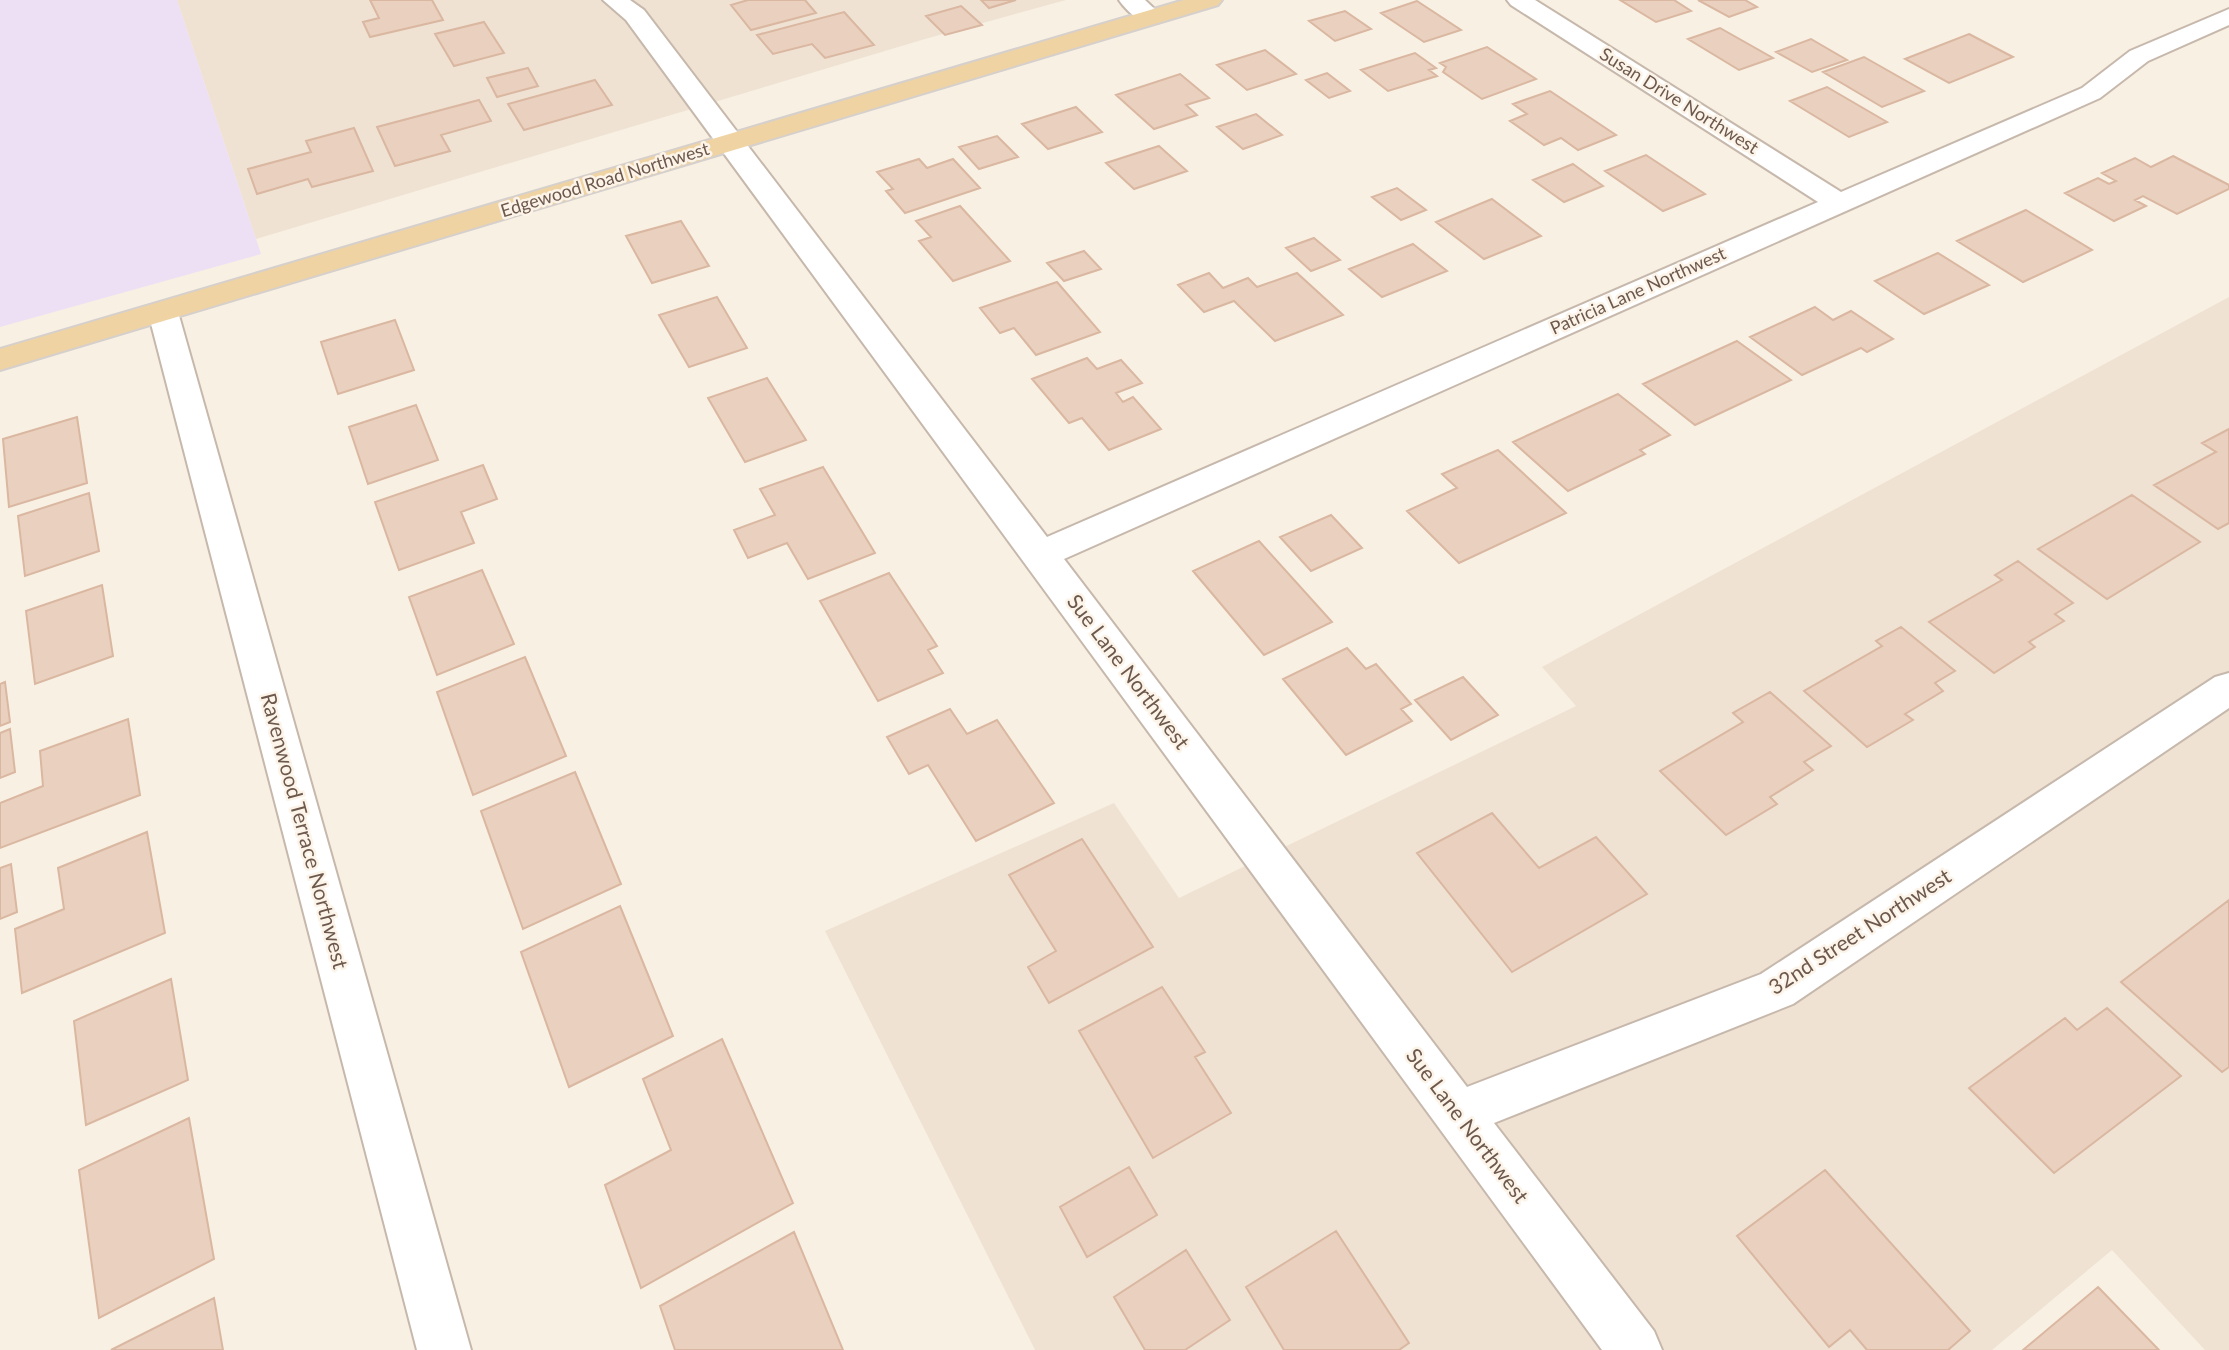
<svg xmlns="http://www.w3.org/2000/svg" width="2229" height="1350" viewBox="0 0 2229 1350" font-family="Lato,sans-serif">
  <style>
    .residential { fill: #efe2d3 }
    .education { fill: #ede0f5 }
    .building { fill: #ead0be; stroke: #dab7a1; stroke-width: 2 }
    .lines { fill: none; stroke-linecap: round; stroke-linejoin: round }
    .street-casing { stroke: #c7b8ac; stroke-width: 4 }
    .primary-casing { stroke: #d6d0cd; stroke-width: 4 }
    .street { fill: #fff; fill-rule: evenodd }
    .primary { fill: #efd3a3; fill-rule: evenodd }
    .labels { text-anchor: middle; stroke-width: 5; stroke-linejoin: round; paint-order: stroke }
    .far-street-label { font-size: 18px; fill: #6d584d; stroke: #fcf4e8 }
    .street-label { font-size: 21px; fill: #6d584d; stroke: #fcf4e8 }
  </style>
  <rect width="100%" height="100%" fill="#f8f0e3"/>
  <path class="residential" d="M177,0H1066L925,39L256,239Z
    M2229,297V1350H2205L2112,1250L1992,1350H1035L825,931L1114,803L1179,898L1576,706L1542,667Z"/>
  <path class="education" d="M0,0H177L261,254L0,327Z"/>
  <path class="building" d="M370,0H432L443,20L370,37L363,22L379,18Z
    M748,0H805L816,13L751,30L731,5Z
    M981,0H1016L989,8Z
    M1620,0H1674L1691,11L1656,22Z
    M1698,0H1745L1757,7L1729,17Z
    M1417,1L1461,30L1424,42L1381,13Z
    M961,6L982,25L945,35L926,16Z
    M1345,11L1371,29L1335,41L1309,21Z
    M844,12L874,45L825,58L812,44L773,54L757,35Z
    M484,22L504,53L454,66L435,34Z
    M1720,28L1773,58L1739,70L1688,39Z
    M1969,34L2013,57L1949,83L1905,59Z
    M1811,39L1847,60L1812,72L1776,52Z
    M1487,47L1536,79L1482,99L1443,72L1446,67L1440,63Z
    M1265,50L1296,74L1247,90L1217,65Z
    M1415,53L1436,68L1429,70L1437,76L1388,91L1361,70Z
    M1864,57L1924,91L1882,107L1823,72Z
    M528,68L538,86L497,97L487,78Z
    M1327,73L1350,91L1329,98L1306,80Z
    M1180,74L1209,98L1186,105L1197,115L1154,129L1116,95Z
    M595,80L612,105L524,130L508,104Z
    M1827,87L1887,122L1849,137L1790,101Z
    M1550,91L1616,135L1578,150L1561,138L1544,145L1510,121L1527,114L1513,104Z
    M479,100L491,121L441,135L450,151L395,166L377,127Z
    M1076,107L1102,132L1048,149L1022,124Z
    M1256,114L1282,135L1243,149L1217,127Z
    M354,128L373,171L312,187L308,179L257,194L248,169L311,152L306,141Z
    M997,136L1018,157L979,169L959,147Z
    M1159,146L1187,171L1134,189L1106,163Z
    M1646,155L1705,194L1663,211L1605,171Z
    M2173,156L2229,185V189L2177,214L2143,196L2135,200L2146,206L2114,221L2065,193L2098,178L2109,184L2116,181L2102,173L2135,158L2151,167Z
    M919,159L927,168L953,159L980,188L905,213L886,191L893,189L877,172Z
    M1573,164L1603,186L1564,202L1533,180Z
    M1397,188L1426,210L1401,220L1372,197Z
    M1492,199L1541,236L1484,259L1436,222Z
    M960,206L1010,261L953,281L919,241L931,237L916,221Z
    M2026,210L2092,250L2023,282L1957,241Z
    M681,221L709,266L652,283L626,236Z
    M1314,238L1340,260L1311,271L1286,248Z
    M1413,244L1447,271L1382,297L1349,269Z
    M1084,251L1101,269L1064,281L1047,263Z
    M1938,253L1989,285L1924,314L1875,281Z
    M1209,273L1223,288L1248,278L1257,287L1297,273L1343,315L1275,341L1234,301L1204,312L1178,285Z
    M1057,282L1100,332L1036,355L1014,328L1000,333L980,308Z
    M717,297L747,348L689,367L659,315Z
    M1815,307L1833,320L1851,311L1893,339L1867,352L1861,348L1802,375L1750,337Z
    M395,320L414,370L338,394L321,342Z
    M1737,341L1791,380L1695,425L1643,384Z
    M1087,358L1097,369L1121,360L1142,383L1116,393L1123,402L1133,397L1161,429L1109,450L1082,418L1069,423L1032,379Z
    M767,378L806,440L745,462L708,398Z
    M1618,394L1670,435L1640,450L1645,454L1568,491L1513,442Z
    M416,405L438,460L368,484L349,427Z
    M77,417L87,483L9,507L3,439Z
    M2229,429V523L2218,529L2154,485L2216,452L2202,443Z
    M1498,450L1566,513L1459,563L1407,511L1457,488L1442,474Z
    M483,465L497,499L461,512L474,543L399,570L375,502Z
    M823,467L875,553L808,579L787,543L748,558L734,530L775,515L760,489Z
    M89,493L99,551L25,576L18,516Z
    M2132,495L2200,542L2107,599L2038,549Z
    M1331,515L1362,548L1311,571L1280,537Z
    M1259,541L1332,622L1264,655L1193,571Z
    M2018,561L2073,603L2055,614L2064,621L2029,642L2035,647L1994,673L1929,622L2002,580L1995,575Z
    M482,570L514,644L437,675L409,597Z
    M889,573L937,646L928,650L943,673L878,701L820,601Z
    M102,585L113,656L35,684L26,611Z
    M1901,627L1955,671L1935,683L1943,691L1905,714L1913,720L1867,747L1804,691L1882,646L1876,641Z
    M1347,648L1366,669L1376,664L1411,704L1401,709L1412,721L1346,755L1283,679Z
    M525,657L566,756L473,795L437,692Z
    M1463,677L1498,715L1451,740L1415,700Z
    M5,682L10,722L0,726V684Z
    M1770,692L1831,746L1804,762L1813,770L1770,797L1777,804L1726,835L1660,771L1743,722L1733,713Z
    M950,709L967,734L997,720L1054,803L976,841L928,765L909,774L887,737Z
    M128,719L140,795L0,848V803L43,786L40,751Z
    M10,729L15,772L0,778V733Z
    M575,772L621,884L523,929L481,811Z
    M1492,813L1539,868L1596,837L1647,894L1512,972L1417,853Z
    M147,832L165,933L22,993L15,929L64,909L58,868Z
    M1082,839L1153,947L1049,1003L1028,967L1056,951L1009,875Z
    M11,864L17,912L0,919V868Z
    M2229,900V1067L2222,1072L2121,982Z
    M620,906L673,1036L569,1087L521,952Z
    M171,979L188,1080L86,1125L74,1021Z
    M1162,987L1205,1052L1195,1057L1231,1113L1153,1158L1079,1031Z
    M2107,1008L2181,1076L2054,1173L1969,1088L2065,1018L2077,1030Z
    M722,1039L793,1203L641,1288L605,1185L671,1150L643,1079Z
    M189,1118L214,1259L99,1318L79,1170Z
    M1129,1167L1157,1215L1087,1257L1060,1207Z
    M1825,1170L1970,1331L1948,1350H1867L1850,1330L1829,1347L1737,1236Z
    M1336,1231L1409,1343L1399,1350H1284L1246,1287Z
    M794,1232L843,1350H675L660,1306Z
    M1186,1250L1230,1320L1185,1350H1145L1114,1297Z
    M2098,1287L2159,1350H2023Z
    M214,1298L223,1350H111Z"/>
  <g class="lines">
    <g class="street-casing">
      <path id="street" d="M603,0H630L644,10L1047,537L1818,202L1511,5L1507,0H1535L1841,192L2082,88L2130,51L2229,9V25L2148,61L2100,98L1064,559L1467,1087L1761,974L2215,677L2229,673V708L1793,1004L1494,1123L1654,1331L1662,1350H1602L626,20Z
        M1119,0H1145L1163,17L1160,22C1143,26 1128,13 1119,0Z
        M163,302L174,305L178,312L471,1350H417L148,312L152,305Z"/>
    </g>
    <g class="primary-casing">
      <path id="primary" d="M1184,0H1222L1218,5L0,370V349Z"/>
    </g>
    <use href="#street" class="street"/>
    <use href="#primary" class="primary"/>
  </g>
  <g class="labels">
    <g class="far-street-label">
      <text transform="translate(1679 101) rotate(32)" y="6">Susan Drive Northwest</text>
      <text transform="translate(605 180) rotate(-17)" y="6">Edgewood Road Northwest</text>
      <text transform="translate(1638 291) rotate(-24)" y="6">Patricia Lane Northwest</text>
    </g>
    <g class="street-label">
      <text transform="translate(1128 672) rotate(53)" y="7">Sue Lane Northwest</text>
      <text transform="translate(304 831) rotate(75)" y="7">Ravenwood Terrace Northwest</text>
      <text transform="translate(1860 932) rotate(-33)" y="7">32nd Street Northwest</text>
      <text transform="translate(1467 1126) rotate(53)" y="7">Sue Lane Northwest</text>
    </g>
  </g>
</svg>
